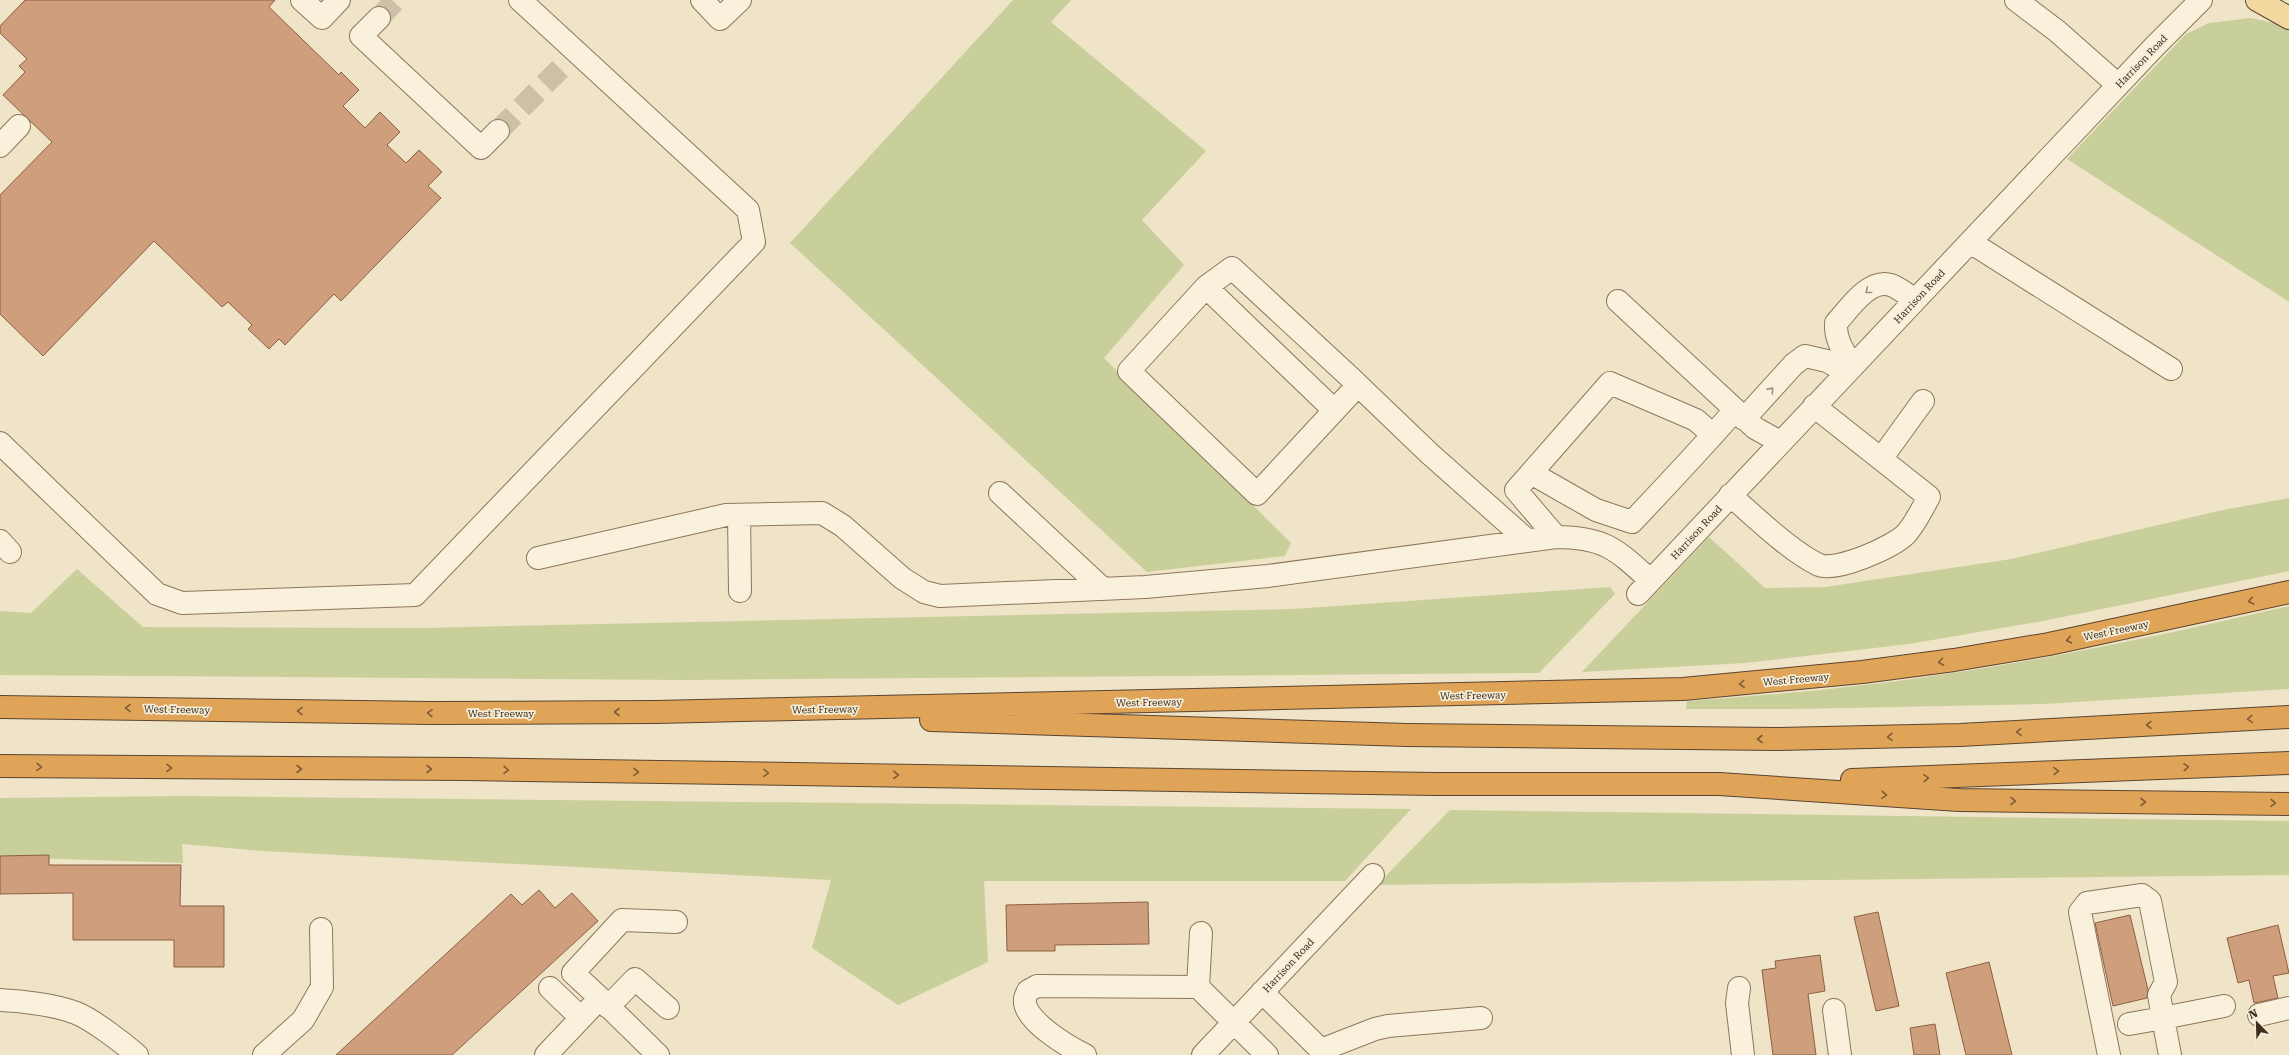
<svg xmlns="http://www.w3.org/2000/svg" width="2289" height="1055" viewBox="0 0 2289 1055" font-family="'Roboto Serif',serif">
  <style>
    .green { fill: #c9cf9b }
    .building { fill: #cf9f7d; stroke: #8d5f41 }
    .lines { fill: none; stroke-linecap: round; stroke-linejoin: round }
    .minor-tunnel { stroke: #ccc0a6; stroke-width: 22; stroke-dasharray: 22 11; stroke-linecap: butt }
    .minor-casing { stroke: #8d765c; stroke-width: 24 }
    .major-casing { stroke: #5b4430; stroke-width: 24 }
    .highway-casing { stroke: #5b4430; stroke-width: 24 }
    .minor { stroke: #faf1dc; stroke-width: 22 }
    .major { stroke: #f3d9a0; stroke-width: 22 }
    .highway { stroke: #e0a458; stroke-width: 22 }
    .oneway { stroke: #9c907e }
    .oneway2 { stroke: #7e5d36 }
    .labels { text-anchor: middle; stroke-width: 3.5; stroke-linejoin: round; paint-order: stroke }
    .street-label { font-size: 10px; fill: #3d2e20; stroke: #f7eed8 }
  </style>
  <rect width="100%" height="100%" fill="#f0e4c8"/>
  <path class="green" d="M1013,0H1071L1051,22L1206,151L1142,220L1184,265L1104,358L1291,543L1285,556L1147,572L790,243Z
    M2251,18L2283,25L2289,29V302L2067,159L2186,34L2209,23Z
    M2289,498V571L2043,621L1909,644L1746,663L1582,672L1709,537L1765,588L1825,587L2011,559L2223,510Z
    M77,569L143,627L422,628L1293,609L1610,587L1615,594L1539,673L684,680L0,675V611L31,613Z
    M2289,606V689L2044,704L1795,709H1686L1687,701C1734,697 1783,694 1830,689C1985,673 2138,641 2289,606Z
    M184,796L1411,809L1345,881H984L988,962L898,1005L812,948L831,880L262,851L182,844L183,863L0,857V798Z
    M1450,810L2289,821V875L1377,885Z"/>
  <path class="building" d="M25,0H275L269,7L339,75L341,72L359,90L343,106L365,128L380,112L400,132L387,145L406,163L419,150L442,172L428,186L441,198L341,301L334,294L285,345L279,339L269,349L248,329L252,325L228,302L222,307L154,241L43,356L0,314V195L52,142L3,95L25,72L19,66L27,59L0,33V26Z
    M49,855V865H181L180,906H224V967H174V940H73V893L0,894V856Z
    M539,890L555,908L572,893L598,921L452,1055H336L511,894L522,905Z
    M1148,902L1149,944L1055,945V951H1007L1006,905Z
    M1878,912L1899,1006L1876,1011L1854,917Z
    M2130,915L2148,990L2147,998L2113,1006L2095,923Z
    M2278,925L2289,973L2273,976L2278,998L2254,1003L2249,980L2238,983L2227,938Z
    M1820,955L1825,991L1808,994L1816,1055H1773L1762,970L1776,968L1775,961Z
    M1989,962L2012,1055H1966L1946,973Z
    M1935,1024L1940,1055H1914L1910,1028Z"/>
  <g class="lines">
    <path class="minor-tunnel" d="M379,18L396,0
      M498,131L565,64"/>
    <g class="minor-casing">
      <path id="minor" d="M302,0L322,18L339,0
        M702,0L720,19L740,0
        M2016,0L2057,31L2118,85
        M379,18L361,36L481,148L498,131
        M0,146L19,126
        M1970,242L2171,369
        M1206,287L1334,410
        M1618,301L1755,428L1780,442
        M1852,366C1844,352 1835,340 1836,323C1849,309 1869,278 1891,285C1899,288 1908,295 1915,300
        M1358,385L1257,494L1129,371L1206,287L1232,268L1353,380L1358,385L1430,454L1528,541
        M1744,419L1794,364L1805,356L1827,361L1847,372
        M1713,435L1696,420L1610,383L1531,473L1596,510L1632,522C1667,485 1702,448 1735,410
        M0,443L157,594L182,603L415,595L754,242L748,210L520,0
        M1881,459L1923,401
        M1531,473L1516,490L1556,537
        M1000,493L1103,589
        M1730,495C1755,517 1790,551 1819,565C1837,572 1893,547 1906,534C1915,524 1922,509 1929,497L1814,406
        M739,515L740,591
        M0,541L10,552
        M538,558L726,515L822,513L843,526L902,578L924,592L940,596L1145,587L1268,576L1556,537C1604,537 1616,549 1650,580
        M1638,594L2155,46L2201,0
        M1198,987L1201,933
        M550,988L581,1018
        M1739,988L1737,1003L1743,1055
        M1262,992L1326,1055
        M600,998L658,1055
        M0,1000C22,1001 56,1005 76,1013C92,1019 123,1043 137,1055
        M608,1007L635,979L668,1008
        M1834,1010L1840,1055
        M2259,1015L2289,1008
        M1321,1050L1375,1029L1388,1026L1481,1018
        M264,1055L303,1020L322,987L321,929
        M546,1055L600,998L573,973L622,920L676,922
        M1085,1055C1069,1047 1022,1020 1025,999C1025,997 1027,993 1028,991L1037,986L1198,987L1267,1055
        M1203,1055L1373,875
        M2109,1055L2080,912L2087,903L2142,895L2150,901L2166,982L2159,995L2163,1018L2129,1024
        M2170,1055L2163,1018L2224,1006"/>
    </g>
    <g class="major-casing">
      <path id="major" d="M2257,0L2289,18"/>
    </g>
    <g class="highway-casing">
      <path id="highway" d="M0,707L430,713L656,712L1683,689L1862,672L1954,660L2049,644L2289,592
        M931,720L1407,735L1776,739L1960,735L2289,717
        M0,766L467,769L1435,784H1719L1959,800L2289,804
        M1852,780L2289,763"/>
    </g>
    <use href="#minor" class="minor"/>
    <use href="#major" class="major"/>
    <use href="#highway" class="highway"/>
  </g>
  <defs><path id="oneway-chevron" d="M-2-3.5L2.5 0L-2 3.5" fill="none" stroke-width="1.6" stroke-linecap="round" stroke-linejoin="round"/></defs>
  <g class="oneway">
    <use href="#oneway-chevron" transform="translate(1868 291) rotate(142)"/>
    <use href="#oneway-chevron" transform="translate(1771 390) rotate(-48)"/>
  </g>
  <g class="oneway2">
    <use href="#oneway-chevron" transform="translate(2251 601) rotate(168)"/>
    <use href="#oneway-chevron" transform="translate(2069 640) rotate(168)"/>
    <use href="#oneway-chevron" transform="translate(1941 662) rotate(172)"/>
    <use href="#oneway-chevron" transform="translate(1742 684) rotate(175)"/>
    <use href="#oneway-chevron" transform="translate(128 708) rotate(-179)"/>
    <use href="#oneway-chevron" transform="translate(300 711) rotate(-179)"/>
    <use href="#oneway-chevron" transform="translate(617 712) rotate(180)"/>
    <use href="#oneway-chevron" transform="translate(430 713) rotate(-179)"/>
    <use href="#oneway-chevron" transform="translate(2250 719) rotate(177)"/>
    <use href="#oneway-chevron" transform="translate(2149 725) rotate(177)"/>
    <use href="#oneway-chevron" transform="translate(2019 732) rotate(177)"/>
    <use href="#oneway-chevron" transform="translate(1890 737) rotate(179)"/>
    <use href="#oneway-chevron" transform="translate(1760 739) rotate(-180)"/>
    <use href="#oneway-chevron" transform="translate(39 767) rotate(1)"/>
    <use href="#oneway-chevron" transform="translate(2186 767) rotate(-2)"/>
    <use href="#oneway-chevron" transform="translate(169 768) rotate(1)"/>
    <use href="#oneway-chevron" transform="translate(299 769)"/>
    <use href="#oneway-chevron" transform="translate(429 769)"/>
    <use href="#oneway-chevron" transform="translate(506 770) rotate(1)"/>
    <use href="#oneway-chevron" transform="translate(2056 771) rotate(-2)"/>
    <use href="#oneway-chevron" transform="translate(636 772) rotate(1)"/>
    <use href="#oneway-chevron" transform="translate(766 773) rotate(1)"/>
    <use href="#oneway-chevron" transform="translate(896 775) rotate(1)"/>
    <use href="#oneway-chevron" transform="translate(1926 778) rotate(-3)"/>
    <use href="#oneway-chevron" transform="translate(1884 795) rotate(4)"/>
    <use href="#oneway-chevron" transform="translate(2013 801) rotate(1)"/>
    <use href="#oneway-chevron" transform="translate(2143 802)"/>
    <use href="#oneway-chevron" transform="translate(2273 803) rotate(1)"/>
  </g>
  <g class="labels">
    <g class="street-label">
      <text transform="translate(2141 61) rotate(-46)" y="4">Harrison Road</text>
      <text transform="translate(1919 296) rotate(-47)" y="4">Harrison Road</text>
      <text transform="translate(1696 532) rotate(-47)" y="4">Harrison Road</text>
      <text transform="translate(2116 630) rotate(-12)" y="4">West Freeway</text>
      <text transform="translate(1796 679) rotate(-5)" y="4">West Freeway</text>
      <text transform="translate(1473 695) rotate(-1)" y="4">West Freeway</text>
      <text transform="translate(1149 702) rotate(-1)" y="4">West Freeway</text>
      <text transform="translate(177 709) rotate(1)" y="4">West Freeway</text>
      <text transform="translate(825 709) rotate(-1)" y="4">West Freeway</text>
      <text x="501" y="717">West Freeway</text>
      <text transform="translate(1288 965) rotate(-47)" y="4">Harrison Road</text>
    </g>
  </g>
  <g transform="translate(2257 1023) rotate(337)" stroke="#f7eed8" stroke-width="3" paint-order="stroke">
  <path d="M0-3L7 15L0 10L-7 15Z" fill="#3d2e20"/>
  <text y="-6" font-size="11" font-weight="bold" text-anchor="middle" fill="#3d2e20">N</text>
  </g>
</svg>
